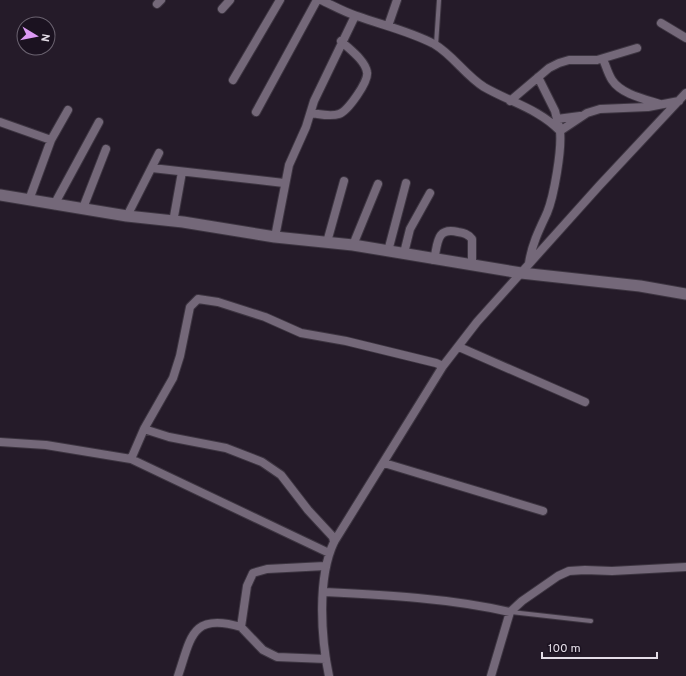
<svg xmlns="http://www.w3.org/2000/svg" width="686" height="676" viewBox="0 0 686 676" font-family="Overpass,sans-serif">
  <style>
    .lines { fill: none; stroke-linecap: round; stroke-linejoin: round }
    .lane-casing { stroke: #3d3541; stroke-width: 6 }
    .street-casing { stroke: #3d3541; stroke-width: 10 }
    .secondary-casing { stroke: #3d3541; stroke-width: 13 }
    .lane { stroke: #746879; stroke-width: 4 }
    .street { stroke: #746879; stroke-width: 8 }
    .secondary { stroke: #746879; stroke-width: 11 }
  </style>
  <rect width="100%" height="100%" fill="#251b29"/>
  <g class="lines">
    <g class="lane-casing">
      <path id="lane" d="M436,45L439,0
        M511,612L591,621"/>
    </g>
    <g class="street-casing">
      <path id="street" d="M321,0C332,5 344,12 357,16C382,25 409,31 434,44C453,55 465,75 484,87C510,102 539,109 560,131C562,150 554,196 547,213C539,230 532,244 529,263
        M157,4L161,0
        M222,9L230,0
        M661,23L686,38
        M388,26L397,0
        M603,59C606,66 608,74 612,80C621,94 644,99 660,104
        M538,77L555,111L560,131L587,113L600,109L648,107L679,101
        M233,80L280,0
        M510,101L549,68L559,63L569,60H597L637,48
        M256,112L317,0
        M311,113C320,114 330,117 339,114C348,111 369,81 367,72C365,60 349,49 341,41
        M557,119L580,116
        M0,122L51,140L29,200
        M51,140L68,110
        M152,168L284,183
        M54,205L99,122
        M83,208L106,149
        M127,216L159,153
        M173,222L182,172
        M275,237L289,165L306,127L314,101L355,16
        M327,242L344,181
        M353,245L378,184
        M388,251L406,183
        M404,253L410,229L430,193
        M434,260C438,243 436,227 458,232C464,233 468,234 472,239V266
        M459,347L585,402
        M144,429L169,437L226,448L262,462L281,475L308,510L333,537L334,542
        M0,442L46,445L131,459L329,553
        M131,459L144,429L173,378L180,356L190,307L198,299L218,302L265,317L301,333L346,341L436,363L443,366
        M384,463L543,511
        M323,592C385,595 449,598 510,612
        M241,627L247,586L253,573L267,569L325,566
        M178,676C191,638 191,612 241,627L263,650L277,657L326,659
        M329,676C321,638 317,578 334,542L443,366L477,322L529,264L599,186L686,93
        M491,676L510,612L522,601L558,576L569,571L585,570L612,571L686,567"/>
    </g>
    <g class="secondary-casing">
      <path id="secondary" d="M0,195L127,216L183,222L275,237L353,245L521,273L640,286L686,294"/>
    </g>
    <use href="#lane" class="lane"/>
    <use href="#street" class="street"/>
    <use href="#secondary" class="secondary"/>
  </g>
  <g transform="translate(36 36) rotate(100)"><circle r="19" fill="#1b1220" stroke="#6b6370"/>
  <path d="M0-3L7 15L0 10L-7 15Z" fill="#dc99f4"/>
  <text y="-6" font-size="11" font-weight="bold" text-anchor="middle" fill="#e4dde7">N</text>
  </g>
  <path d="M542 652v6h115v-6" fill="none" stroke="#e4dde7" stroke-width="2"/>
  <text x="548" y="652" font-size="12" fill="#e4dde7" stroke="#1b1220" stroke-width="3" paint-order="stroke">100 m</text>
</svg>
